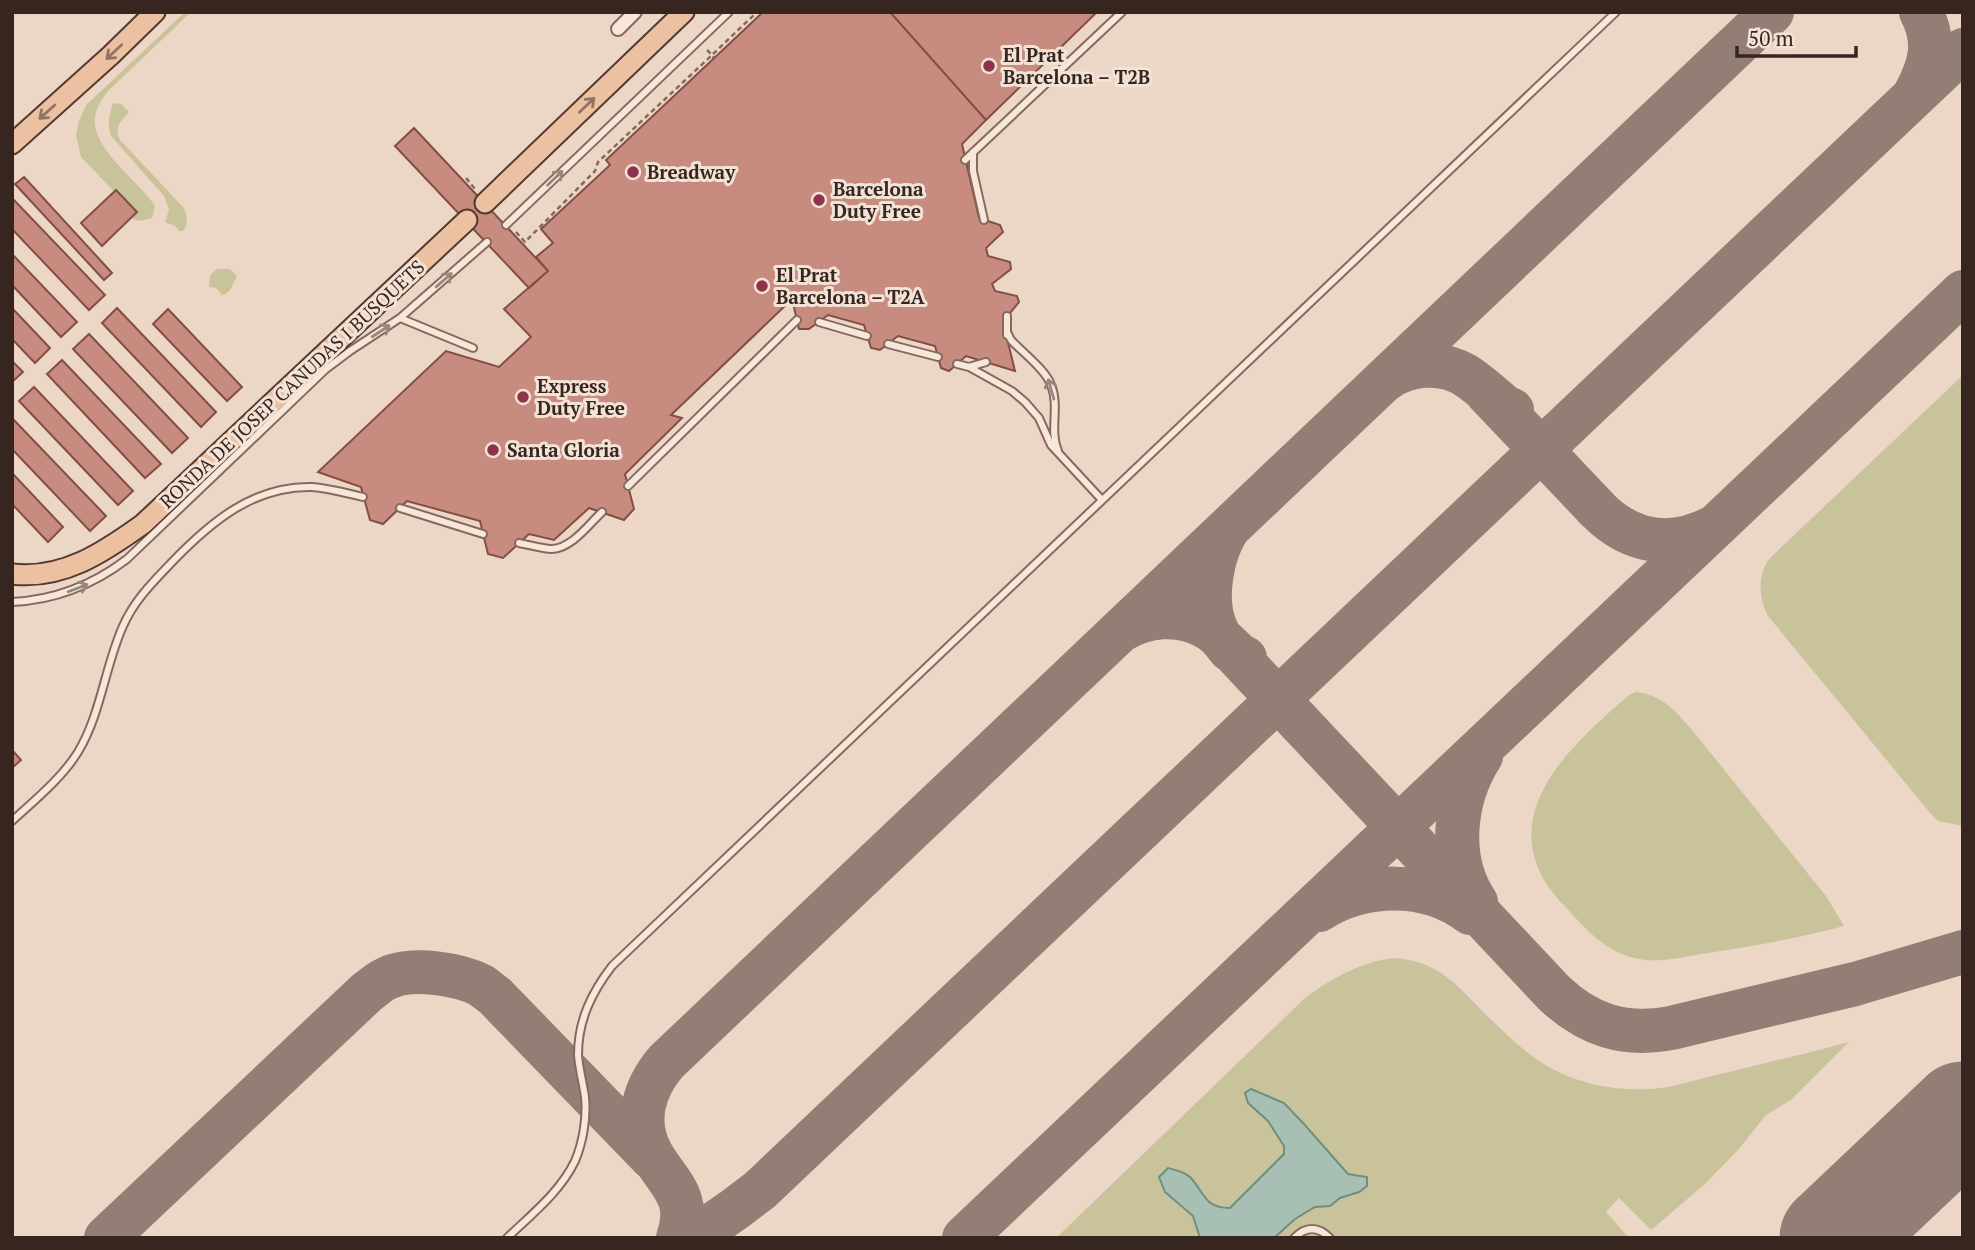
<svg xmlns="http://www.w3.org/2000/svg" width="1975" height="1250" viewBox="0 0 1975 1250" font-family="'PT Serif',serif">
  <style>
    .green { fill: #c9c39c }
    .water { fill: #a8c0b3; stroke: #6f8e7e; stroke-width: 2 }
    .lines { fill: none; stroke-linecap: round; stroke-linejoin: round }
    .taxiway { stroke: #927e74; stroke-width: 44 }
    .runway { stroke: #927e74; stroke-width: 107 }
    .building { fill: #c78b80; stroke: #844d45; stroke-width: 2 }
    .lane-casing { stroke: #86695e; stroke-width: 10 }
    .street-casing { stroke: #86695e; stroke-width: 16 }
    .primary-casing { stroke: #543931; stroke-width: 23 }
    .path { stroke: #86695e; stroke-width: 2.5; stroke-dasharray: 5 3.5; stroke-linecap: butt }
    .lane { stroke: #f7e7da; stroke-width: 6 }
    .street { stroke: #f7e7da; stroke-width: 12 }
    .primary { stroke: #ecc1a2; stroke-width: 19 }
    .oneway { stroke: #927361 }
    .oneway2 { stroke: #97867d }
    .poi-dot { fill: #91324b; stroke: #f3e3d6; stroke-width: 2.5 }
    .labels { text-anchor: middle; stroke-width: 6; stroke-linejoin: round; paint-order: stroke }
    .poi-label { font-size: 19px; font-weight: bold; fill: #372520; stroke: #f3e3d6; text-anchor: start }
    .street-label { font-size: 19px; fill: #372520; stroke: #f3e3d6 }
  </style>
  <rect width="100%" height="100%" fill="#ecd7c7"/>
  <path class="green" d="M185,12H191L107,92C102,100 96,108 95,117C91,149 139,181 155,206L152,218C141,221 137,223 128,215L132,210L81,157L76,135L79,121L86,105Z
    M113,103L121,104L129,112C120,123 114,126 120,140L184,208C187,216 189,223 183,231H179L175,226L165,222L169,210L164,196L111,136C107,123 109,116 113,103Z
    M216,269H230L237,276C233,283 231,293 222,295L216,288L209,287L210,276Z
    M1963,375V826L1938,821L1931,814L1768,616C1758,597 1757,572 1772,556Z
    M1636,692C1663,695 1675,711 1692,730L1826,896L1844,926C1799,938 1754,946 1708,953C1688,956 1666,962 1645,960C1612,956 1592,936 1571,913C1561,902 1551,892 1544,880C1501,804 1578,740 1629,695Z
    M1395,958C1447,962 1463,995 1499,1027C1510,1038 1522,1049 1535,1058C1572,1085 1623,1094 1668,1087C1687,1083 1706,1077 1725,1073C1766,1063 1808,1053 1849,1042L1791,1100L1766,1115L1738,1150L1705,1184L1651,1230L1619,1198L1606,1212L1629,1238H1056L1306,997C1333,978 1362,961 1395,958Z"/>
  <path class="water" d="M1251,1089L1284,1103L1303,1123L1348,1174L1367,1177V1186L1359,1192L1340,1198L1330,1206L1315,1207L1295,1219L1274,1238H1200L1193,1216L1165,1192L1159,1177L1168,1168C1176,1170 1185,1172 1190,1177C1205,1193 1204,1208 1230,1208L1284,1154V1146L1268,1121L1248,1103L1245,1093Z"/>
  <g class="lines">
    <path class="taxiway" d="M1915,94C1930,66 1937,42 1921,12
      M1385,380C1408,363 1441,361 1465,375C1479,384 1492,396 1505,407L1512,410
      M1487,393L1598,510C1632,544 1672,549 1714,527
      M1228,529C1212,554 1204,597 1215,626C1218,635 1224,643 1230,650
      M1120,631C1146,615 1179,612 1206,627C1219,634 1229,646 1240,656L1245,658
      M1221,639L1554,993C1588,1025 1624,1037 1671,1028L1855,984L1963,952
      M1476,902C1447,859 1454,798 1481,756
      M1319,910C1364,882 1426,880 1470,913
      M106,1238L367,992C374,987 381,980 390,977C413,967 460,974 482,986C486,989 491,993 495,996L652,1158
      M678,1238C692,1196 669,1185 651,1153C634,1121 644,1088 666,1062L1772,12
      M693,1238L735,1209L760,1190L1963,50
      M964,1238L1963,292"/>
    <path class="runway" d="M1833,1238L1963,1115"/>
  </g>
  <path class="building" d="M763,12H890L986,120L962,144L979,218L1000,225L1003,232L986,248L988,256L1010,262L1011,269L992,284L995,291L1017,296L1019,302L1003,322L1015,371L966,356L949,371L941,368L935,346L898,336L880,350L871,348L864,325L828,315L809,329H799L793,303L787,304L671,415L682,418L625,474L634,509L624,520L589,508L554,540L529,534L503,558L488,554L480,521L407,501L383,524L370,520L361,487L318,472L446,351L499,367L531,337L504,309L548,271L536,257L553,243L541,229L610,165L606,160Z
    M890,12H1097L986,120Z
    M414,128L548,271L529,288L395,146Z
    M24,177L112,273L104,280L15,184Z
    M116,190L137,212L102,246L81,223Z
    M12,198L105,295L89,310L12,229Z
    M12,254L77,322L61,337L12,285Z
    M12,308L50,348L35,363L12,339Z
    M117,308L216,412L201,427L102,323Z
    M168,309L242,387L227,401L153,324Z
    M89,334L188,438L172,453L73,349Z
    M62,360L161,464L145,478L47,374Z
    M12,361L23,372L12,382Z
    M34,387L133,491L118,505L19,401Z
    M12,418L106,516L90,531L12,449Z
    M12,473L63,527L48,542L12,504Z
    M12,750L21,760L12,768Z"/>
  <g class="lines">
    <g class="lane-casing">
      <path id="lane" d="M973,152V171L984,220
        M965,160L1122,12
        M506,225L729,12
        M400,318L473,348
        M819,322L867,336
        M1007,332L1011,340C1022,352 1046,370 1051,385C1060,406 1049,430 1058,451
        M1007,335V316
        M888,344L938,357
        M957,364L969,367L986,362
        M969,367L1012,391L1025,402L1039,418L1051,445L1102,500
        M628,486L797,320
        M400,508L483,534
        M519,543C530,545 542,549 552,549C572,548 588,525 602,512
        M12,602C55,600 93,585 127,559L326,369L350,351L400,318L487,242
        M12,821C35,800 62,778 78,752C101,714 105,666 123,626C135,599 154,581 174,560C212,521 254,486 311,487C328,488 346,493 363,497
        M507,1238C532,1214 560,1192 575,1161C583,1142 587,1118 585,1097C583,1083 579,1069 578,1055C578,1020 592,992 612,966L1616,12
        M1294,1238C1306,1226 1318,1226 1330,1238"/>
    </g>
    <g class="street-casing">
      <path id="street" d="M618,29L635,12"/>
    </g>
    <g class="primary-casing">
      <path id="primary" d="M12,144L111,55L155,12
        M485,203L684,12
        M12,574C63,580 104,552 143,524L467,220"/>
    </g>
    <path class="path" d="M707,50L712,55L757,12
      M466,178L475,189
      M516,232L525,242L595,171L598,162L712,55L714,58"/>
    <use href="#lane" class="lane"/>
    <use href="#street" class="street"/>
    <use href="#primary" class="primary"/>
  </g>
  <defs><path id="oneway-shaft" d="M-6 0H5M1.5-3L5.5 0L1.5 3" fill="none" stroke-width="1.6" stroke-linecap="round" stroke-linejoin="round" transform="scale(1.75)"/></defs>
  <g class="oneway">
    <use href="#oneway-shaft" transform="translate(114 52) rotate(137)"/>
    <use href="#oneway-shaft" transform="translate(587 105) rotate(-44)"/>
    <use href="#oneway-shaft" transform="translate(47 112) rotate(138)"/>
  </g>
  <g class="oneway2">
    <use href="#oneway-shaft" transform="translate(555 178) rotate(-44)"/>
    <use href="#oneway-shaft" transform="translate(444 280) rotate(-41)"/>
    <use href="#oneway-shaft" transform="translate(381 331) rotate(-33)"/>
    <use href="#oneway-shaft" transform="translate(1051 389) rotate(-106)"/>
    <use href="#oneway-shaft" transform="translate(78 588) rotate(-21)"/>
  </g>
  <g class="poi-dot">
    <circle cx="989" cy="66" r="7"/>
    <circle cx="633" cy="172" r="7"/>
    <circle cx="819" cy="200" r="7"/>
    <circle cx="762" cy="286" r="7"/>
    <circle cx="523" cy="397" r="7"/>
    <circle cx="493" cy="450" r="7"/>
  </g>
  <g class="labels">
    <g class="poi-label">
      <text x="1003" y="62">El Prat<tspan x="1003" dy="22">Barcelona – T2B</tspan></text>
      <text x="647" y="179">Breadway</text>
      <text x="833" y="196">Barcelona<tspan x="833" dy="22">Duty Free</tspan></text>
      <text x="776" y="282">El Prat<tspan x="776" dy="22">Barcelona – T2A</tspan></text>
      <text x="537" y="393">Express<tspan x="537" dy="22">Duty Free</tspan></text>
      <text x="507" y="457">Santa Gloria</text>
    </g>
    <g class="street-label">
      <text transform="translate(292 384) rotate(-43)" y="7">RONDA DE JOSEP CANUDAS I BUSQUETS</text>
    </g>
  </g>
  <rect width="1975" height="1250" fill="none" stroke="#372520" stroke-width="28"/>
  <path d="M1737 46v10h119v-10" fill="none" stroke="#372520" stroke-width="3.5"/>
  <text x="1748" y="46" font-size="21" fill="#372520" stroke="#f3e3d6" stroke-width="5" paint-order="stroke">50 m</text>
</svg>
